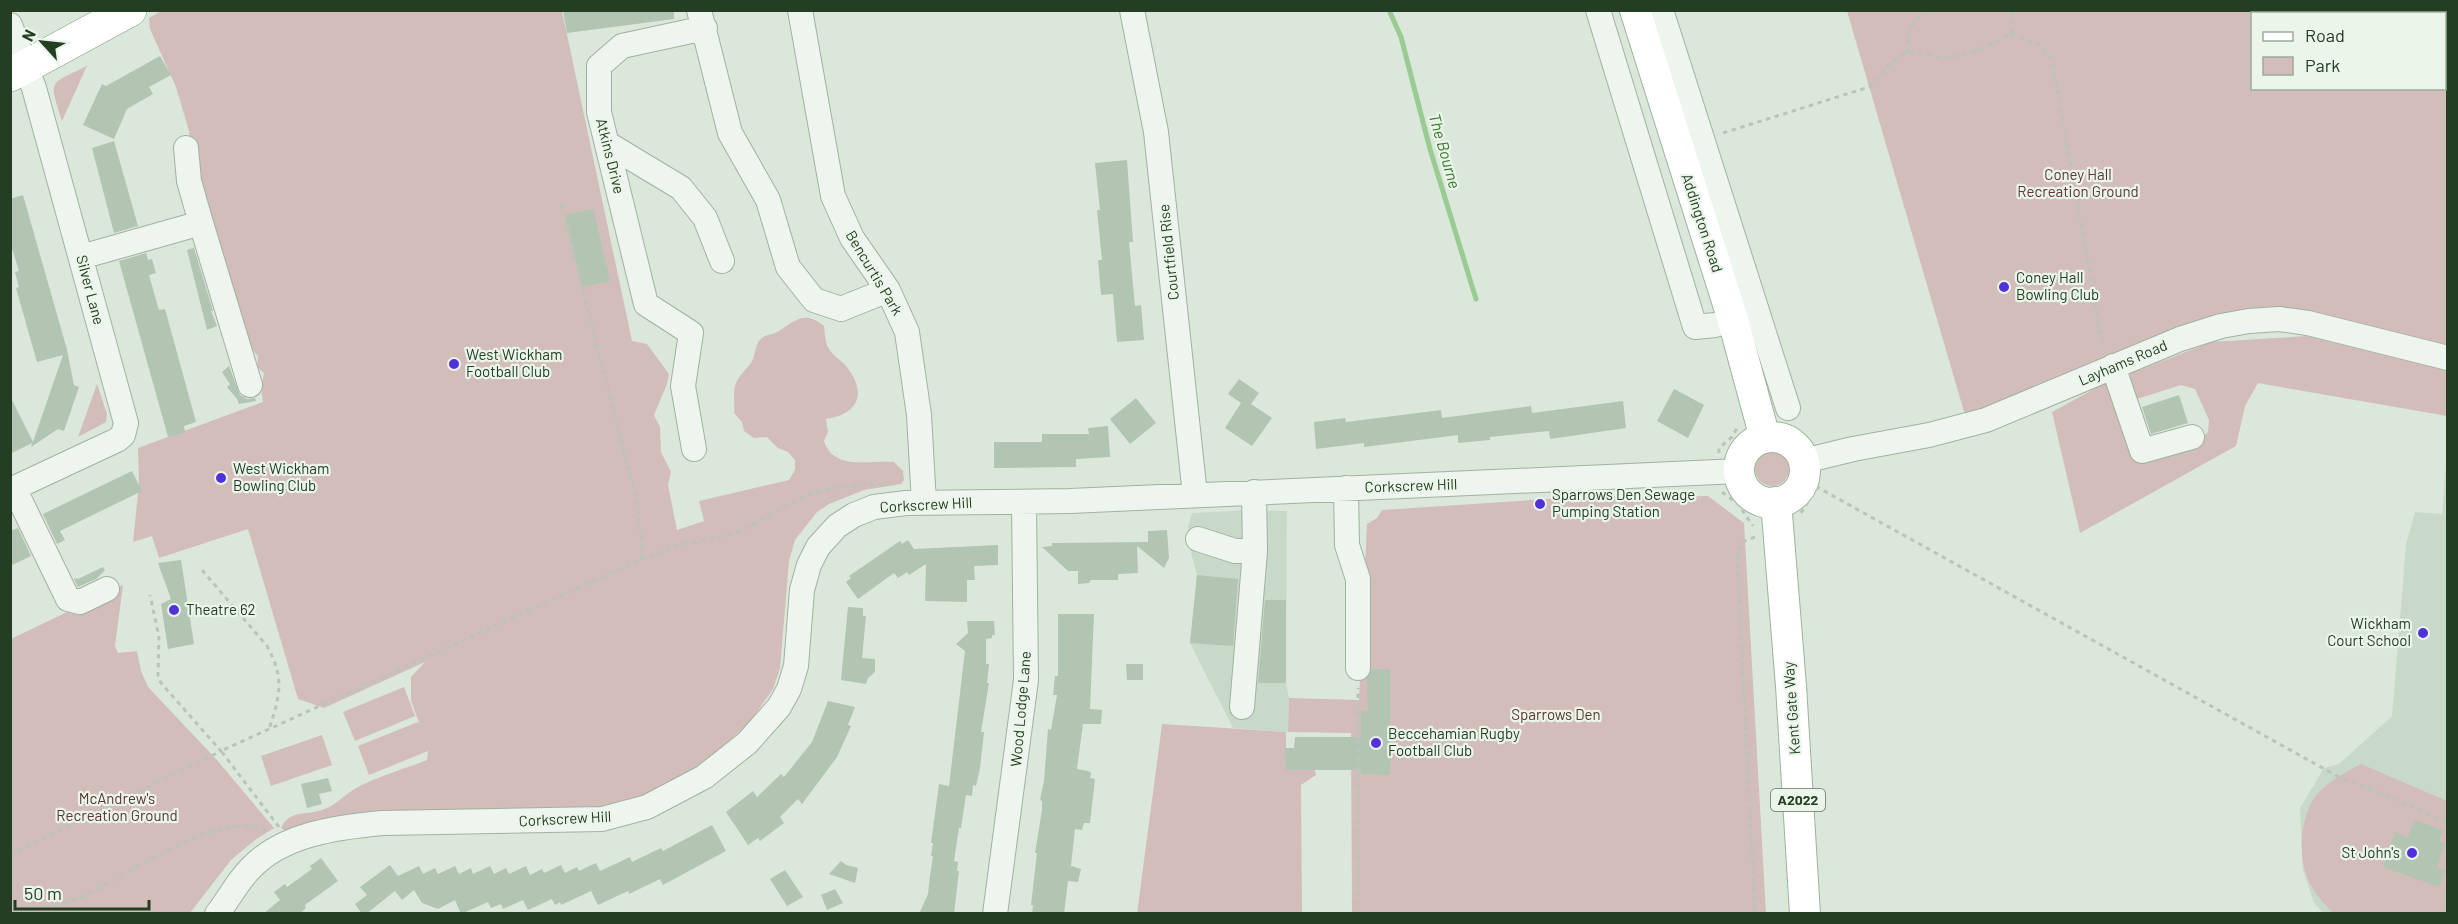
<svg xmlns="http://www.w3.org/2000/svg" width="2458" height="924" viewBox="0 0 2458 924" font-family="Barlow,sans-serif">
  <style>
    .built { fill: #c9d9c9 }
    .green { fill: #d2bdbb; fill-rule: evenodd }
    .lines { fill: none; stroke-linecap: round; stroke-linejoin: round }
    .stream { stroke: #9acb92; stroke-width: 5 }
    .building { fill: #b2c4b2 }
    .minor-casing { stroke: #a1b1a0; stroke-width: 26 }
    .major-casing { stroke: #9bb499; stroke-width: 32 }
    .highway-casing { stroke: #839f81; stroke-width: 34 }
    .path { stroke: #b9c5b9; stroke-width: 3; stroke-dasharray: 4.5 4.5; stroke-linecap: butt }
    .minor { stroke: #eef5ee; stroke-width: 24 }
    .major { stroke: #fff; stroke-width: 30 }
    .highway { stroke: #fff; stroke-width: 33 }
    .poi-dot { fill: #5132da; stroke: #ebf5ea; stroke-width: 2 }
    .labels { text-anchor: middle; stroke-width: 4.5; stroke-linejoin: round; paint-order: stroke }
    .shield { fill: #ebf5ea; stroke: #60755f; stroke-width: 1.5 }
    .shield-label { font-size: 14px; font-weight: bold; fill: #243e24 }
    .street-label { font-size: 15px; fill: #243e24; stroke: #ebf5ea }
    .park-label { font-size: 15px; fill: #5b3630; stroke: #ebf5ea }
    .poi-label { font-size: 15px; fill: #243e24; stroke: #ebf5ea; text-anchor: start }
    .water-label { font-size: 16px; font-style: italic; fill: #33752a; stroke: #ebf5ea }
  </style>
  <rect width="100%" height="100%" fill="#dce7db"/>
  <path class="built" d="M2447,451V913H2323L2314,903L2303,870L2300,808L2324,768L2339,764L2392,716L2406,544L2415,512L2442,514Z
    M1248,510L1287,511L1286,683L1289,698L1288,732L1233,728L1190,643L1197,575L1191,553L1188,527L1192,513Z"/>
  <path class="green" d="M161,11H562L632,341L647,344L669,374L667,384L654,415L660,427L661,452L671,472L668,485L677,530L704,521L699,501L789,480L795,470V460L788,452L778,448L767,437L754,438L744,431L742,422L734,413C735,405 733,392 735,386C738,376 745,371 751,363C755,356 755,347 759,341C765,333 772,336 779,331C796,320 805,310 824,326C825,333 825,344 829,349C833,356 841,360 846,366C867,392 860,414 826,419L828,432L824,441C833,471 870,460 894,462L903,471L904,480L901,484L864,490L829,504L817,512L795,540L789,561L780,668L773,689L749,723L717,752L682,777L655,792L612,808L288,832L281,828C289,810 307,815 322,810C335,806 342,797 353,790C372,778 405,769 427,760L428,751L369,775L358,746L418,722L420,725L411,701V677L425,662L324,708L298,699L248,529L159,558L152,536L133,542L139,484L138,448L263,402L261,389L264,373L257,367L258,356L241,340L193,180L189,131L176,87L150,29L149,18Z
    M1847,11H2447V347L2203,321L1965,415ZM2252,14H2444V88H2252Z
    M89,65L86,68L62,121C48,78 49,85 89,65Z
    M2308,336L2447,370V416L2258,383L2245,406L2236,446L2080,533L2052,412L2105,383L2113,386L2133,453L2202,439L2208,432L2209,420L2195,389L2181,385L2137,399L2129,374L2211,342Z
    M97,384L107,414L106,422L78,437Z
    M1755 469a17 17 0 1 1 34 0a17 17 0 1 1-34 0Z
    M1708,496L1744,523L1766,913H1352L1351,733L1288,732L1289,698L1359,700L1367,524L1377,518L1382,510L1562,498Z
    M123,585L115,646L118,653L137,651L141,671L148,687L217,760L274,828L255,840L231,860L190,913L11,914V639Z
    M404,687L415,716L355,741L343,712Z
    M1162,724L1286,732V770H1315L1316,775L1301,785L1302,913L1137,914Z
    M322,735L332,765L271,786L261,756Z
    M2361,764L2447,801V913H2333C2322,902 2309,887 2305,871C2298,849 2302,809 2319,792C2331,780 2346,772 2361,764Z"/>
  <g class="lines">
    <path class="stream" d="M1389,10L1401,37L1430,149L1476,299"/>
  </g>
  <path class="building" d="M563,10H674V19L567,33Z
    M160,56L171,75L149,87L153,94L127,109L114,139L83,125L102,84L106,86Z
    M114,141L138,226L114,233L92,148Z
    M1127,160L1133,242H1129L1135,306L1141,305L1144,340L1117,342L1113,294L1101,295L1098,260H1102L1097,210H1100L1095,163Z
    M23,195L66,346V345L74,385L79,387L64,431L58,429L31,447L32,443L10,454V396L33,442L63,355L37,362L16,288L19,287L15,272L19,271L10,242V199Z
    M593,209L610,281L582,287L566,215Z
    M194,248L213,311H211L217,326L207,330L187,250Z
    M146,253L148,260L152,259L156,273L149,275L159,310L165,309L196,422L184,426L185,432L168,437L119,261Z
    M229,366L240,395L247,399L255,398L256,401L239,404L237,399L227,387L230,384L222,372Z
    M1239,379L1259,393L1251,404L1272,418L1252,446L1225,428L1241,403L1228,394Z
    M1674,389L1704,405L1688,438L1657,421Z
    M2179,395L2188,423L2151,434L2142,407Z
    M1136,398L1156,423L1130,444L1110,419Z
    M1623,401L1626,428L1550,439L1549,431L1490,437V440L1458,443V435L1364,447V443L1316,449L1314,422L1345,418L1346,422L1441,410L1442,418L1531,406L1532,413Z
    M1108,426L1110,457L1076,459V467L994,468V442H1042V434H1089L1088,428Z
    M132,471L142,491L60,531L65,540L57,544L43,514Z
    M18,528L31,556L10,566V531Z
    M1167,530L1169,558L1164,568L1137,546L1138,573L1118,574V580H1091L1089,583L1078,584V571H1068L1042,547L1052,546V543L1148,542V531Z
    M908,540L914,549L998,545V565L974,566L975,580H967V602L925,601L926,564L909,575L907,572L898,578L894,573L858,599L846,582L851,578L849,576L900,541L902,544Z
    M181,560L194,644L168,649L161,604L171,599L158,563Z
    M103,567L105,570L96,579L78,587L74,579L76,578L78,579Z
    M1197,575L1238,579L1233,646L1190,643Z
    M1265,600H1286V683H1258Z
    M848,607L863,608V616H866L862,658L875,659V672L868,678L866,684L841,680Z
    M1058,614H1094L1090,709L1102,710L1101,724H1083L1077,769L1088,771L1091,773L1090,778L1095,779L1090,823H1084L1082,830L1075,829L1071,866L1081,869L1078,882L1068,881L1064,914H1032L1033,905H1031L1037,853H1035L1042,810V801L1040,800L1044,781L1048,729L1051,730L1057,695H1053L1055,676H1058Z
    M967,621H994L995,635H992V638L986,639V664H989L987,683H989L981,732H984L980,768L976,786L973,785L972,796L966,795L961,828H959L954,861L958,862L957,871H959L954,914H919L928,894L930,876L933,856H931L933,843H931L939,784L949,786L965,651L956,644L968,633Z
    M1126,664H1143V680H1127Z
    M1372,669H1390V775L1361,774V770H1286L1285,748H1294L1295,737H1361V711H1368L1367,679Z
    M828,701L855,707L848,725L851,726L837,757L802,804L798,799L780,817L784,823L760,841L758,838L748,845L726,812L753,791L757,797L781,774L784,777L812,742Z
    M328,778L332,791L319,794L322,804L307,808L301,784Z
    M2414,820L2443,830L2439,841L2445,843L2437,868L2445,870L2439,887L2383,867L2395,832L2408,837Z
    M712,825L726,851L663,885L660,879L629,894L628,891L598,905L591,891L561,905L560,902L555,905L552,899L528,910L523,900L503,909L501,904L491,908L488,902L461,914L455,900L438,909L422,903L414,890L402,900L395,891L366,914H362L355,904L367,895L360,887L390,865L398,876L419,866L423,874L435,868L438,874L455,866L459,874L471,868L473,874L490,866L494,874L506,868L509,874L526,866L530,875L542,869L544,873L561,865L565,873L577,867L579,871L596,863L600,871L630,857L632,862L661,848L663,851Z
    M321,858L338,881L305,905L306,908L299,914H263L280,900L274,892L285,884L287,887L312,869L310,866Z
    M841,861L846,865L858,868L855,883L829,874Z
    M785,870L803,897L787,906L770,879Z
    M835,889L843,903L827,910L821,895Z"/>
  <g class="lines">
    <g class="minor-casing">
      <path id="minor" d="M699,10L730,133L768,200L788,267L814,300L841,309L888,290
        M800,10L833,196L852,238L888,290L907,332L919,415L924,503
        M1132,10L1156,132L1195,495
        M1598,10L1695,327L1715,325L1733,320
        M1661,10L1788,408
        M10,25L34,88L126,423L123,435L117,440L10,490
        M608,144L681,188L705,218L722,261
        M186,148L189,181L201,223
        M81,257L201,223L250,385
        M2113,366L2142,451L2192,437
        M694,449L683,386L691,333L646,304L599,112V66L622,46L705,28
        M1804,461L1853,449L1929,435L1986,420L2180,339L2221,326L2249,321L2279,319L2308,323L2448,358
        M14,488L68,599L80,602L107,589
        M1346,488L1347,545L1358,579V668
        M1198,539L1235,551H1255
        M1242,707L1255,551L1254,492
        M217,914C229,899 237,882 250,869C282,834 338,827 383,823L602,819L647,807L704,777L747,743L779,707L789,689L796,666L802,590L809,565L818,547L837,526L854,515L874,507L906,503L1070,501L1739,471
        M995,914L1026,680L1024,503"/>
    </g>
    <g class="major-casing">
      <path id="major" d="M1635,10L1733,320L1765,438
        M1739 470a33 33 0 1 1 66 0a33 33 0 1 1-66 0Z
        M1776,502L1791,686L1805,914"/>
    </g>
    <g class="highway-casing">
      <path id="highway" d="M10,75L130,10"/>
    </g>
    <path class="path" d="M2444,10L2448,12
      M2011,34L2039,45L2052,59L2103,348
      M1908,53L1909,29L1925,10
      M1723,133L1869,87C1883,76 1888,59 1907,53C1920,50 1936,59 1949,57C1970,55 1993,44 2011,34L2013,23L2011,10
      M1719,453V448L1732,437L1737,428
      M1808,482L2337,776L2390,797L2448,823
      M1722,492L1738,504L1753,526
      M1801,513L1818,486
      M1755,537L1744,541L1737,554L1755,914
      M641,559L677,546L736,533L809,494L838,487L889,483
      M202,570L267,646C285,678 280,696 269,729
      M279,827L221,751L641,559L643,551L636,498L560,200
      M10,855L221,751L161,683L158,675L159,637L150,595
      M10,913C37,910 63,905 87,894C132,873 216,810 265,830
      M1358,914V688
      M2444,914L2447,894L2445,893L2448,886"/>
    <use href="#minor" class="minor"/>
    <use href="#major" class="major"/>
    <use href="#highway" class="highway"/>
  </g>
  <g class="poi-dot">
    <circle cx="2004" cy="287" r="6"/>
    <circle cx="454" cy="364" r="6"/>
    <circle cx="221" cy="478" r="6"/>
    <circle cx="1540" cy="504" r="6"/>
    <circle cx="174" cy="610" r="6"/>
    <circle cx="2423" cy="633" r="6"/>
    <circle cx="1376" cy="743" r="6"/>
    <circle cx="2412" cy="853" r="6"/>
  </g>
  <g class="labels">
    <rect class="shield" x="1771" y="789" width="54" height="22" rx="4.5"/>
    <g class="shield-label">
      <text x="1798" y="805">A2022</text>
    </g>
    <g class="street-label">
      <text transform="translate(610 156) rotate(76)" y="5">Atkins Drive</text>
      <text transform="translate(1702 223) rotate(72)" y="5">Addington Road</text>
      <text transform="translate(1169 252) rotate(-96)" y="5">Courtfield Rise</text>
      <text transform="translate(874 273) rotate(59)" y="5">Bencurtis Park</text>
      <text transform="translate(90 290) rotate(75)" y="5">Silver Lane</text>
      <text transform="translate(2123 363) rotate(-23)" y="5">Layhams Road</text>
      <text transform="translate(1411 486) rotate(-2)" y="5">Corkscrew Hill</text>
      <text transform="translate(926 505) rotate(-3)" y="5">Corkscrew Hill</text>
      <text transform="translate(1792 708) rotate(-94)" y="5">Kent Gate Way</text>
      <text transform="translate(1021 709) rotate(-85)" y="5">Wood Lodge Lane</text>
      <text transform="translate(565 819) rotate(-3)" y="5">Corkscrew Hill</text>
    </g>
    <g class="park-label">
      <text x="2078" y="180">Coney Hall<tspan x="2078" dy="17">Recreation Ground</tspan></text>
      <text x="1556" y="720">Sparrows Den</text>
      <text x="117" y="804">McAndrew's<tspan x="117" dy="17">Recreation Ground</tspan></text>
    </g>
    <g class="poi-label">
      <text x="2016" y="283">Coney Hall<tspan x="2016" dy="17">Bowling Club</tspan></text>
      <text x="466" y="360">West Wickham<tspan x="466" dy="17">Football Club</tspan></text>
      <text x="233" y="474">West Wickham<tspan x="233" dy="17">Bowling Club</tspan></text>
      <text x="1552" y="500">Sparrows Den Sewage<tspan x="1552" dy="17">Pumping Station</tspan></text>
      <text x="186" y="615">Theatre 62</text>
      <text x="2411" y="629" text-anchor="end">Wickham<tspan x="2411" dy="17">Court School</tspan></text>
      <text x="1388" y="739">Beccehamian Rugby<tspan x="1388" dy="17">Football Club</tspan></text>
      <text x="2400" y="858" text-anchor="end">St John's</text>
    </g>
    <g class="water-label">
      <text transform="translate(1445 151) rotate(74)" y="6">The Bourne</text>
    </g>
  </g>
  <rect width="2458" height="924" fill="none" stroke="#243e24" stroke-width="24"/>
  <rect x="2251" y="12" width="195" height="78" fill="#ebf5ea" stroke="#9bac9b" stroke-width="1.5"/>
  <rect x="2263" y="32" width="30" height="9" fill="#ffffff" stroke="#9bac9b" stroke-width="1.5"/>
  <text x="2305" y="42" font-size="18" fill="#243e24">Road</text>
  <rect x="2263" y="57" width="30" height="18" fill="#d2bdbb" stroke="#9bac9b" stroke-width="1.5"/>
  <text x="2305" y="72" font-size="18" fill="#243e24">Park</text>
  <g transform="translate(42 42) rotate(297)" stroke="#ebf5ea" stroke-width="4.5" paint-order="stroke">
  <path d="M0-4.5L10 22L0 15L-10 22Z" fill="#243e24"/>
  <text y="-9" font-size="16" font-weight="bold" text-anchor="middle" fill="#243e24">N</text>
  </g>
  <path d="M15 900v9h134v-9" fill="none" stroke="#243e24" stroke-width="3"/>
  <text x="24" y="900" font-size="18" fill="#243e24" stroke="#ebf5ea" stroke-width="4.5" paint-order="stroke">50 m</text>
</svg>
